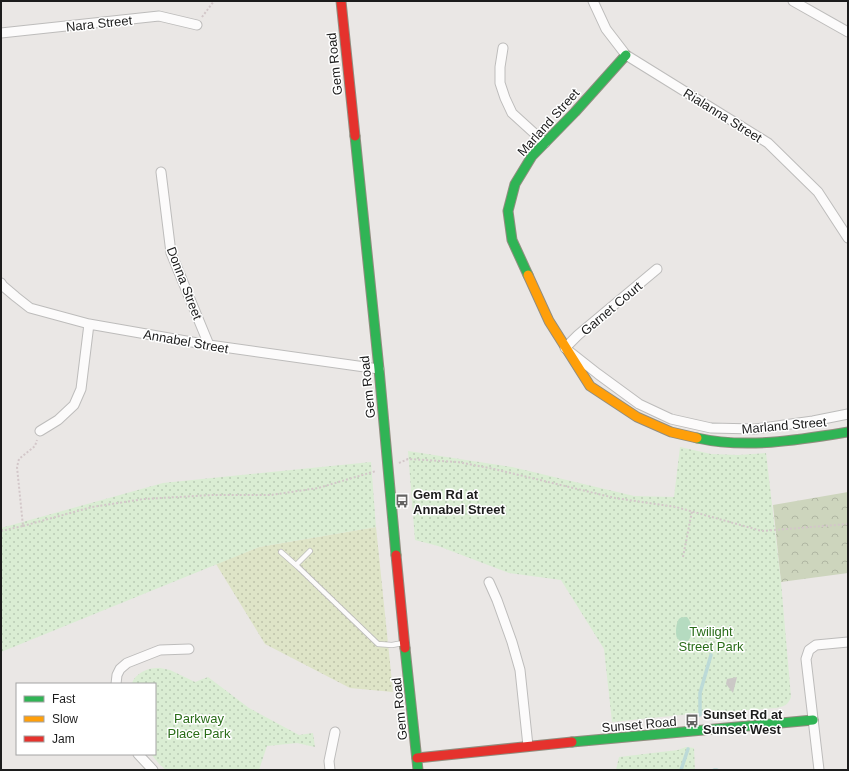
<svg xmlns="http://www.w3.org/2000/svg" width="849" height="771" viewBox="0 0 849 771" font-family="Arial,sans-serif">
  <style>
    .grass { fill: url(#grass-dots) }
    .forest { fill: url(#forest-crowns) }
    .park { fill: url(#park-dots) }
    .pitch { fill: #b5dbc0 }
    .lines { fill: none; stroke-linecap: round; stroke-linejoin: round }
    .stream { stroke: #bcdad8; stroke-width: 3.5 }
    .building { fill: #cbc8c6 }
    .lane-casing { stroke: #bdbcbb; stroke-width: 6 }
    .street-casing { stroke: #bdbcbb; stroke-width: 11 }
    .fast-casing { stroke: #918d7f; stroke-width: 11 }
    .slow-casing { stroke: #918d7f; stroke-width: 11 }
    .jam-casing { stroke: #918d7f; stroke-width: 11 }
    .path { stroke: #d3c7c9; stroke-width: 2; stroke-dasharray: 2 2; stroke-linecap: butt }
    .lane { stroke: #fcfbfb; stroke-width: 4.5 }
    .street { stroke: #fcfbfb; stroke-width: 9 }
    .fast { stroke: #30b455; stroke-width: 9 }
    .slow { stroke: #ff9f0a; stroke-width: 9 }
    .jam { stroke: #e5322d; stroke-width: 9 }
    .labels { text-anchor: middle; stroke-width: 3; stroke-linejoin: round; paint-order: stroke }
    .street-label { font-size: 13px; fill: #1c1c1c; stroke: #fff }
    .poi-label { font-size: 13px; font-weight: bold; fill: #1c1c1c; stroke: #fff; text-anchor: start }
    .park-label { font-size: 13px; fill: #296c18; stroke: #fff }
  </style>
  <defs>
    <pattern id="grass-dots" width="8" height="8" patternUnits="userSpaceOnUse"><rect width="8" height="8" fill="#dee4c7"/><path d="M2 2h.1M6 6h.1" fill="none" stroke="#bec3aa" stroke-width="1.8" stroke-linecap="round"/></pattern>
    <pattern id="forest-crowns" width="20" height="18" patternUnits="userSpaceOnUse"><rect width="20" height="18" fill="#cdd5bd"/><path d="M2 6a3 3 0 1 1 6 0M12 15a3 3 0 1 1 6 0" fill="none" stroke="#afb6a2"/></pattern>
    <pattern id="park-dots" width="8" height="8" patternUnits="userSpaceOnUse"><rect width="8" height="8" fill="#daedd3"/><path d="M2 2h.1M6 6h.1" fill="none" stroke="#bacbb5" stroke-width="1.8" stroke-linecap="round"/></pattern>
  </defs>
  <rect width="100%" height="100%" fill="#eae7e5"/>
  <path class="grass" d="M376,527L393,692L350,688L265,644L216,564L259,547Z"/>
  <path class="forest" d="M848,492V573L781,582L773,505Z"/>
  <path class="park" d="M680,447L711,454L738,455L766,453L781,582L791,697C788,705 785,706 777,708L681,715L612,722L604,649L561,580L509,573L438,546L415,540L408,451L512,467L634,496L674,497Z
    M371,462L376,527L259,547L1,652V528L163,483Z
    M160,668L170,670L195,682L208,677L249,708L299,735L313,733L315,747L297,743L267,746L259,770H166L160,765L151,754H155V684H132C133,677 142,671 149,669C152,668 157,668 160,668Z
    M686,747L694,748L695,770H616L619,757L678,750Z"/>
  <path class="pitch" d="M687,617C692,622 692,631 690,638L688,641H680C679,640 678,639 677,638C675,634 676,621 680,618C682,617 684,617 687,617Z"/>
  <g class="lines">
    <path class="stream" d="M700,715V693L711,655
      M681,770L688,749
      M714,770H717"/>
  </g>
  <path class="building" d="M737,677L733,693L726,684L727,679Z"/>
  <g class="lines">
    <g class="lane-casing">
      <path id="lane" d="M281,552L298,567L378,644L392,645L403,643
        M296,565L310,551"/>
    </g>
    <g class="street-casing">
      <path id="street" d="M593,1L606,29L626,55L768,143L818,192L848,238
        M793,1L848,32
        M1,33L159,16L197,25
        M503,48L500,67V83L505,98L512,113L545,143
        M161,172L171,253L209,345
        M657,269L578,335L565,348L598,374L639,404L671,419L711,428L755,429L813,421L848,414
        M1,283L3,286L16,297L30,308L89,324L209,345L379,369
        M40,431L58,420L74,405L81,389L89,324
        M489,582L497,600L512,642L520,670L528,746
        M116,684L117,675L120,669L127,663L160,650L189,649
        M138,754L153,770
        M330,770L329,761L335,732
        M819,770L806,659L809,650L816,645L848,642"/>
    </g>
    <g class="fast-casing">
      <path id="fast" d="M355,136L379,369L396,555
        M528,275L512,240L508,211L515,184L532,156L575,112L626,55
        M697,438C746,449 799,440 848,432
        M405,648L418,770
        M572,742L813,720"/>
    </g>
    <g class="slow-casing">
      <path id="slow" d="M528,275L549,321L590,386L637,417L671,432L697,438"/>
    </g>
    <g class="jam-casing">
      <path id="jam" d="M341,1L355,136
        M396,555L405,648
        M417,758L572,742"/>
    </g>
    <path class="path" d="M202,17L214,1
      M399,463L408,459L458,462L494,469L615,498L676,507L762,531L848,524
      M23,526L92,507L144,499L212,495H271L318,488L376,471
      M1,531L23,526L17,467L19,459L35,446L37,440
      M683,557L692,511"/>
    <use href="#lane" class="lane"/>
    <use href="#street" class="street"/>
    <use href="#fast" class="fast"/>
    <use href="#slow" class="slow"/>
    <use href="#jam" class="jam"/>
  </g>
  <defs>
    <g id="bus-bare" transform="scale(1.08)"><path d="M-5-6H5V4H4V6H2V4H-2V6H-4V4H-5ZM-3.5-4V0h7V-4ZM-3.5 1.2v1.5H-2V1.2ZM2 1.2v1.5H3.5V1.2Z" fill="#646362" stroke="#fff" stroke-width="2.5" paint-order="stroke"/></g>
  </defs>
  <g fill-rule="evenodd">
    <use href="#bus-bare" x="402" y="501"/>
    <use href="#bus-bare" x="692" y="721"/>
  </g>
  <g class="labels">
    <g class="street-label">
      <text transform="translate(99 23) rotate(-6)" y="5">Nara Street</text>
      <text transform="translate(334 64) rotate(-96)" y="5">Gem Road</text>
      <text transform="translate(723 115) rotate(32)" y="5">Rialanna Street</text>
      <text transform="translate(548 122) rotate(-48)" y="5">Marland Street</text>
      <text transform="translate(185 283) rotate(69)" y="5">Donna Street</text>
      <text transform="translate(611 308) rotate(-40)" y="5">Garnet Court</text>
      <text transform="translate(186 341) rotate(10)" y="5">Annabel Street</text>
      <text transform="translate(367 387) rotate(-96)" y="5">Gem Road</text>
      <text transform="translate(784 425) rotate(-5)" y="5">Marland Street</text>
      <text transform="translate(399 709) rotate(-96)" y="5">Gem Road</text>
      <text transform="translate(639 724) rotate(-5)" y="5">Sunset Road</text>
    </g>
    <g class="poi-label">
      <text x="413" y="499">Gem Rd at<tspan x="413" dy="15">Annabel Street</tspan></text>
      <text x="703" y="719">Sunset Rd at<tspan x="703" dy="15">Sunset West</tspan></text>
    </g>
    <g class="park-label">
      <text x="711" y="636">Twilight<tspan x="711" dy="15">Street Park</tspan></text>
      <text x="199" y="723">Parkway<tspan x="199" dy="15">Place Park</tspan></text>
    </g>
  </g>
  <rect width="849" height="771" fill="none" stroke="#1c1c1c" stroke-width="4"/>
  <rect x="16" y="683" width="140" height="72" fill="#ffffff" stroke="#a4a4a4"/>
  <rect x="24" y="696" width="20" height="6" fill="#30b455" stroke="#a4a4a4"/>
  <text x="52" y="703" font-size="12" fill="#1c1c1c">Fast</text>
  <rect x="24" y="716" width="20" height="6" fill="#ff9f0a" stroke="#a4a4a4"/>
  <text x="52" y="723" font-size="12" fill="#1c1c1c">Slow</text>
  <rect x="24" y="736" width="20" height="6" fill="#e5322d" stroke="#a4a4a4"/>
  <text x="52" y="743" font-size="12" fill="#1c1c1c">Jam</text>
</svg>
